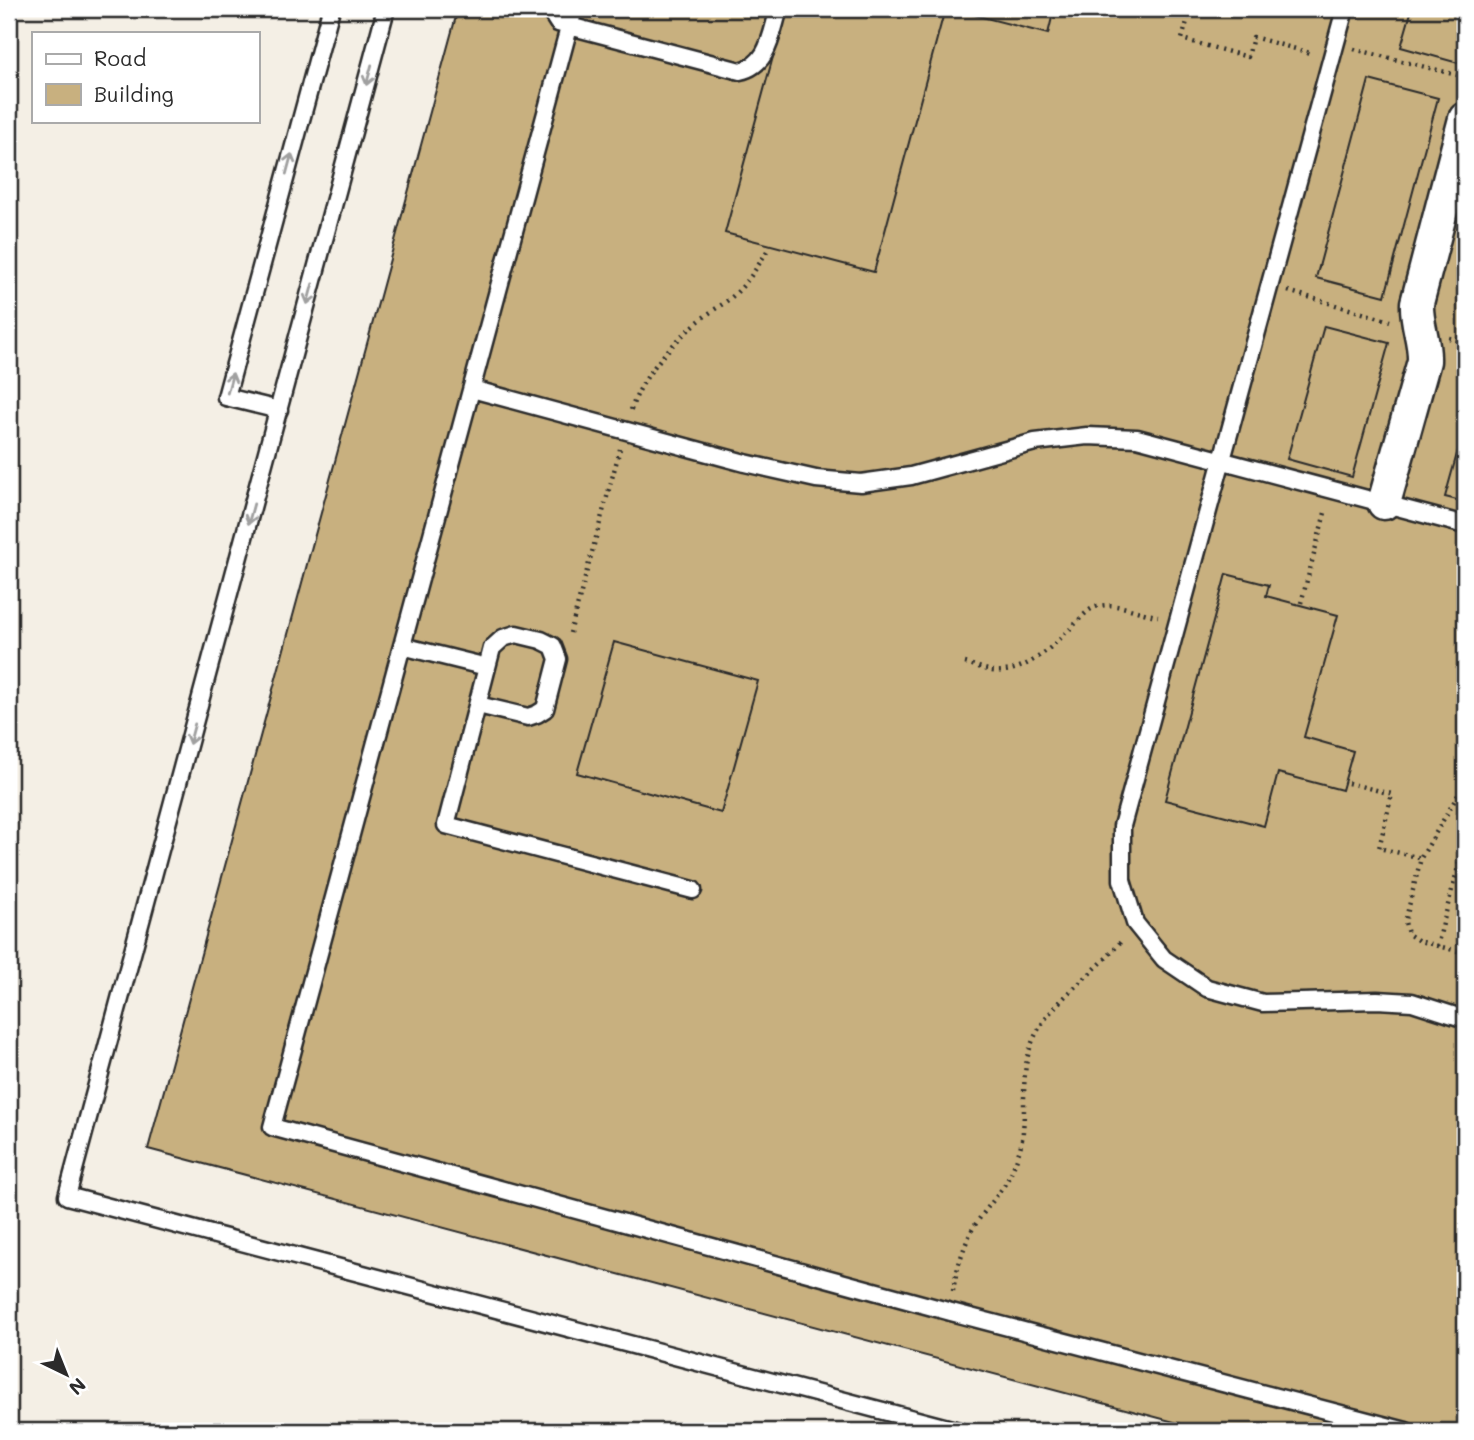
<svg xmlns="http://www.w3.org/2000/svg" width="1474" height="1440" viewBox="0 0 1474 1440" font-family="Mali,sans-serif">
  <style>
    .building { fill: #c8b07f; stroke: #2b2b2b; stroke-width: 2 }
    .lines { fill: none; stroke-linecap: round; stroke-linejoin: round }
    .lane-casing { stroke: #2b2b2b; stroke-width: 21 }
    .street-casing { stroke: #2b2b2b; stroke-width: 37 }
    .path { stroke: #2b2b2b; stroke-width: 4.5; stroke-dasharray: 2 5; stroke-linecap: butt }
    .lane { stroke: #fff; stroke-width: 16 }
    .street { stroke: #fff; stroke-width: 32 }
    .oneway { stroke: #a0a0a0 }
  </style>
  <rect width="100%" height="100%" fill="#f4efe5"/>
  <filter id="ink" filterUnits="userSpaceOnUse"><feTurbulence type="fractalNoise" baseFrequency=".0143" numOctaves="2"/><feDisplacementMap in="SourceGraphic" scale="14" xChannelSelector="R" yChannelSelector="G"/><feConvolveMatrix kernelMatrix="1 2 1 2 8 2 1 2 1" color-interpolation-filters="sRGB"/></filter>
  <g filter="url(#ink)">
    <path class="building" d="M458,9H1465V1431H1208L148,1149Z
      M482,9H517L515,17Z
      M786,9H945L874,272L725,233Z
      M951,9H1054L1048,34Z
      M1412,9H1465V65L1401,47Z
      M1369,80L1438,98L1385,296L1316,278Z
      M1324,326L1389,343L1352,477L1287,459Z
      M1465,425V502L1445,497Z
      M1226,574L1269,585L1266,596L1338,615L1304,737L1353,751L1342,790L1278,773L1264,826L1165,800Z
      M614,642L758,681L721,813L577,773Z"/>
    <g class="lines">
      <g class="lane-casing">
        <path id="lane" d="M386,9L67,1196L959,1431
          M541,9L551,12L558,23L740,71C769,65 771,34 779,9
          M574,9L272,1127L951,1312L1406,1431
          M1345,9L1122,826V880L1135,923L1164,959L1207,988L1263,1003L1377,1000L1412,1002L1465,1019
          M472,389L745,463L816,479L861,483L911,476L1035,442L1087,436L1137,438L1465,525
          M279,410L226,397L331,9
          M402,646L487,667
          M478,705L528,717L537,714L545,709L558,659L553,646L541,640L516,634L503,638L492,648L446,825L693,890"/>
      </g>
      <g class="street-casing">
        <path id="street" d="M1384,503L1424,361C1425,340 1416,324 1417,303L1465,119"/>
      </g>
      <path class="path" d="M1182,9L1190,11L1182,39L1248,57L1253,37L1310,53
        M1354,49L1465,77
        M1288,291L1390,321
        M1449,338L1465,342
        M631,410C643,373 674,341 704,317C714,309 726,303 735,294C748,282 758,266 767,251
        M1301,603L1326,509
        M570,633L620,449
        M965,663C974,665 983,669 992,671C1025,675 1053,646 1074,625C1081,618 1089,607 1100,606C1118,602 1140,614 1158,616
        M1348,783L1392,794L1379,848L1421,858
        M1465,783L1421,858L1405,922L1408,934L1419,941L1465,953
        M1437,946L1465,841
        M953,1291C956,1271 963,1248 972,1230C983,1211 999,1196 1009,1177C1016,1163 1022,1146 1023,1131C1026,1099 1020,1072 1033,1040C1052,998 1094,976 1122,940"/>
      <use href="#lane" class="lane"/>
      <use href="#street" class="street"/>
    </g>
    <defs><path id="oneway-shaft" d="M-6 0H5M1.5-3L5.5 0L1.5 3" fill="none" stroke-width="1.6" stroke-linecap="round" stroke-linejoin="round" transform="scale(1.75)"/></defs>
    <g class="oneway">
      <use href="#oneway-shaft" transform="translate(369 75) rotate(105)"/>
      <use href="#oneway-shaft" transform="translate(289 164) rotate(-75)"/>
      <use href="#oneway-shaft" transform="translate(310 294) rotate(105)"/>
      <use href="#oneway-shaft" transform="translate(230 383) rotate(-75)"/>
      <use href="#oneway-shaft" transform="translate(251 514) rotate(105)"/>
      <use href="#oneway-shaft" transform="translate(192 734) rotate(105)"/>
    </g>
  </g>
  <rect width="1474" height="1440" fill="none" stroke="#fff" stroke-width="35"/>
  <rect x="18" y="18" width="1439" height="1405" fill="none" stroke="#2b2b2b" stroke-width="2.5" filter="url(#ink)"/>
  <rect x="32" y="32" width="228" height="91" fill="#ffffff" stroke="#aaaaaa" stroke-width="2"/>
  <rect x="46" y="54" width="35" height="10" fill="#ffffff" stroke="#aaaaaa" stroke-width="2"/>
  <text x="94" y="66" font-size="21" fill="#2b2b2b">Road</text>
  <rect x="46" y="84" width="35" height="21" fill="#c8b07f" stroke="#aaaaaa" stroke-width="2"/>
  <text x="94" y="102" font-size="21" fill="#2b2b2b">Building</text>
  <g transform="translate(66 1374) rotate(137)" stroke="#ffffff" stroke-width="5" paint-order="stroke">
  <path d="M0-5L12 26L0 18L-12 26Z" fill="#2b2b2b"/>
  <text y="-10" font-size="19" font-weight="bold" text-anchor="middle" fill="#2b2b2b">N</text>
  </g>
</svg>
